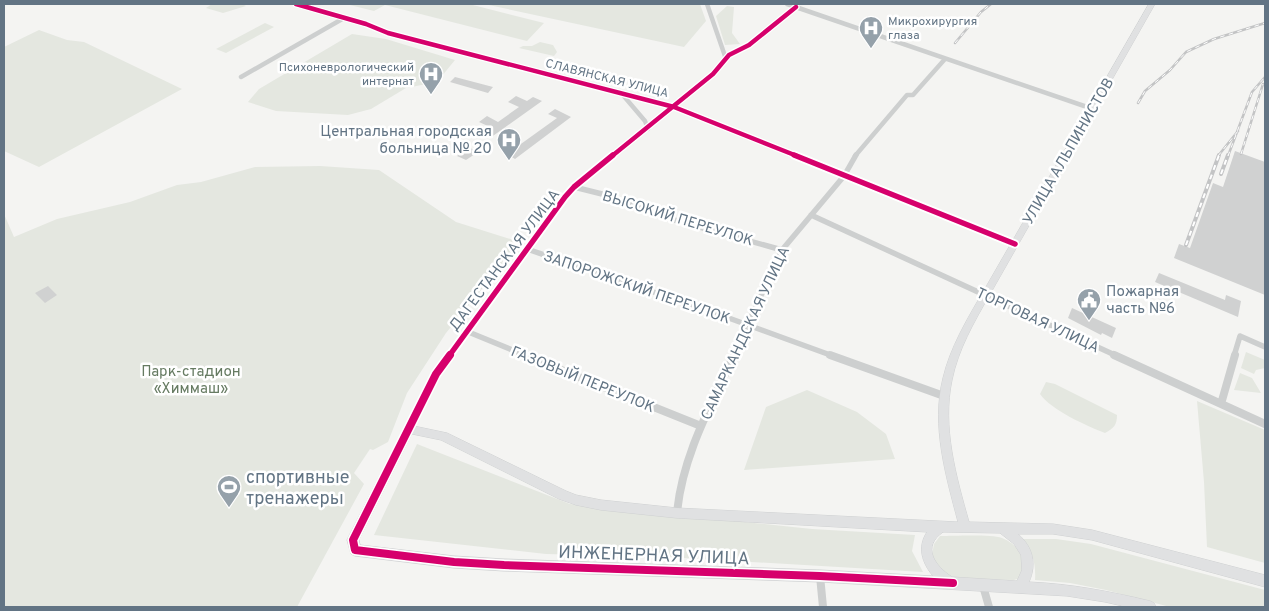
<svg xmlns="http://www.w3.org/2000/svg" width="1269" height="611" viewBox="0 0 1269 611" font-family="Overpass,sans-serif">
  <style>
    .green { fill: #e4e7e0 }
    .building { fill: #d0d1d1 }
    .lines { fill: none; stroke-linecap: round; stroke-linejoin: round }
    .secondary-casing { stroke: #cfd1d2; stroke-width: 1 }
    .street-far2 { stroke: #cdcfcf; stroke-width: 4.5 }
    .street-far1 { stroke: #cdcfcf; stroke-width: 5.5 }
    .street { stroke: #cdcfcf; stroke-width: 8 }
    .secondary { fill: #e0e1e2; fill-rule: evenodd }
    .rail-far1-casing { stroke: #c3c4c5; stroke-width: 2.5 }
    .rail-casing { stroke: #c3c4c5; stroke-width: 4 }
    .rail-far1 { stroke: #fff; stroke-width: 1; stroke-dasharray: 4.5; stroke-linecap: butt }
    .rail { stroke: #fff; stroke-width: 2; stroke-dasharray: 5; stroke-linecap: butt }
    .cycleway-far2-casing { stroke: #fff; stroke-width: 7 }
    .cycleway-far1-casing { stroke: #fff; stroke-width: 9 }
    .cycleway-casing { stroke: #fff; stroke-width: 11 }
    .cycleway-far2 { stroke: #d6006c; stroke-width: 4.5 }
    .cycleway-far1 { stroke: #d6006c; stroke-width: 5.5 }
    .cycleway { stroke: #d6006c; stroke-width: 8 }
    .labels { text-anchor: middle; stroke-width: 5; stroke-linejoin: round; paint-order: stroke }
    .far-poi-label { font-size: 12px; fill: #627484; stroke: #fff; text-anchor: start }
    .far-street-label { font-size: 12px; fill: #627484; stroke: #fff }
    .poi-label { font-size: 15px; fill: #627484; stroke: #fff; text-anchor: end }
    .street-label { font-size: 15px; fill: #627484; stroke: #fff }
    .park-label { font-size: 15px; fill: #667b62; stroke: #fff }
    .near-poi-label { font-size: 18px; fill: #627484; stroke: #fff; text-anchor: start }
    .near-street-label { font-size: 18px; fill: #627484; stroke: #fff }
  </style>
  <rect width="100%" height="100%" fill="#f4f4f2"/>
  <path class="green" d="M212,4H242L246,6L223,13L206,8Z
    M346,4H469L544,23L527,41L385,5L374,11Z
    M484,4H700L706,21L684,47Z
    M727,6L734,7L732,33L740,44L725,45L716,16Z
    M265,23L274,27L226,53L216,49Z
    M39,30L67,40L84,42L182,89L39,167L4,151V47Z
    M352,34L386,39L455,60L437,82L406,88L371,109L348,115L276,111L248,102L259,89Z
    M540,42L553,45L557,52L554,56L519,48L523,46H532Z
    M320,166L379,170L456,222L520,242L446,333L407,393L388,442L373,450L370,449L354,473L364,484L297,607H4V214L14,237L57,219L130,202L177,185L201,182L255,167Z
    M1246,352L1265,360V368L1256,370L1254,374L1241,368Z
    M1240,373L1252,378L1261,393L1234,390Z
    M1046,382L1055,384L1117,415C1117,425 1114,428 1105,433C1087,426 1051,410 1040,394Z
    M807,390L857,412L886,434L895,459L744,470L766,407Z
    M1197,401L1265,430V563L1207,547L1204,482Z
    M417,444L570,504L812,529L915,535L912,551L923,572L667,557L546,554L374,535Z
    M940,536C954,536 991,534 1002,538C1020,545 1028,561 1021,578L1014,580L951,579L941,573L932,555L934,544Z
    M1023,539H1056L1091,544L1265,590V607H1170L1106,590L1070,583L1035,580C1036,564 1033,552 1023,539Z"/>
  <path class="building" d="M455,77L493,87L488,93L450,82Z
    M516,96L527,101L533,97L542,101L490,138L482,133L490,127L479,122L487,116L498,122L519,107L508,102Z
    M555,109L571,117L515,159L507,154L557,118L548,114Z
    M468,147L478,152L466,160L457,156Z
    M1235,151L1265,162V295L1174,258L1179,244L1190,248L1213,183L1223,187Z
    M1159,273L1225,300L1226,295L1241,301L1238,317L1155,282Z
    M48,286L57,295L45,303L35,293Z
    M1072,308L1116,328L1112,338L1102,333L1101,335L1068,318Z"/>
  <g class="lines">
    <g class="secondary-casing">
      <path id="secondary" d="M1149,4H1155L989,296C974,322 958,350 952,380C942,427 956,476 969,522L1053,524L1092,530L1265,575V587L1092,540L1053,534H1018C1033,547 1037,564 1029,582C1072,584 1108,591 1150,601L1154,603L1156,607H1127L1105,602L1067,596L820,582L504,571L454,568L355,556L351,554L347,540L349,536L405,426L409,425L447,433L566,491L576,495L601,500L677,508L958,522C946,476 931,426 943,378C950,348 967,319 983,292ZM412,434L441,440L559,499L576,505L601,510L677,518L927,532C917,547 922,563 933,576L820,570L504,559L454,556L360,545L359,540ZM943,532L1000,533L1014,544L1021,555L1022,570L1017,581L952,577C935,566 921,547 943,532Z"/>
    </g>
    <path class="street-far2" d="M296,4L366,24L388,33L674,107L797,156
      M707,4L726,59
      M787,4L1093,109
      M241,77L344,18
      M622,94L645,121L648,129
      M612,156L713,74L729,55L749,45L796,7
      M855,156L907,95H913L945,59"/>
    <path class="street-far1" d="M794,155L1015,244
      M574,187L602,194L667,218L782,250
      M811,215L1117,356
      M527,249L715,313L833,356
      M466,331L527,356
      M449,356L565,197L574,187L613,155
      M733,356L782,250L844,176L856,155
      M1234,356L1240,336L1265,347"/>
    <path class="street" d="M524,355L701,426
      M830,355L944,396
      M1114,355L1265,424
      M1221,404L1235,355
      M409,429L436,374L450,355
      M677,513C682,457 711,405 734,355
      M820,576L823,607
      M983,586L989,607"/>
    <use href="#secondary" class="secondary"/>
    <g class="rail-far1-casing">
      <path id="rail-far1" d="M955,43L981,12L991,4
        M1138,103L1145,91L1170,70L1186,52L1214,39L1265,23
        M1241,154L1263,84
        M1218,156L1238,131
        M1228,156L1252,92L1265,77"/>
    </g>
    <g class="rail-casing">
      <path id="rail" d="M1221,174L1228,155
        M1186,245L1219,155"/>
    </g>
    <use href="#rail-far1" class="rail-far1"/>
    <use href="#rail" class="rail"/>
    <g class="cycleway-far2-casing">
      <path id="cycleway-far2" d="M296,4L366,24L388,33L674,107L797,156
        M612,156L713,74L729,55L749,45L796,7"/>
    </g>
    <g class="cycleway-far1-casing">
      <path id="cycleway-far1" d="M794,155L1015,244
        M449,356L565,197L574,187L613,155"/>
    </g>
    <g class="cycleway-casing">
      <path id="cycleway" d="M450,355L436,374L353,540L355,550L454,562L504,565L820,576L953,583"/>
    </g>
    <use href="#cycleway-far2" class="cycleway-far2"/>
    <use href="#cycleway-far1" class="cycleway-far1"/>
    <use href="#cycleway" class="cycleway"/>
  </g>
  <defs>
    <g id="hospital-pin" transform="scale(1.25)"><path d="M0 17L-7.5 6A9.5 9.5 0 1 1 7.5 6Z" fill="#95a1aa" stroke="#fff"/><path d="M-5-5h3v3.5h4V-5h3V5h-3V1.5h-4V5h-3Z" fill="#fff"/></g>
    <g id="civic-pin" transform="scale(1.25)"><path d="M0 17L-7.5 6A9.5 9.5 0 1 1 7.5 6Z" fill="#95a1aa" stroke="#fff"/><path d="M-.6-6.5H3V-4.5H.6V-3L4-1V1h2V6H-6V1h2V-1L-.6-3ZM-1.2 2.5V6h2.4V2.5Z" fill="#fff"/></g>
    <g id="stadium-pin" transform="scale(1.25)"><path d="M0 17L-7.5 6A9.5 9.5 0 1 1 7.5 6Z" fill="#95a1aa" stroke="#fff"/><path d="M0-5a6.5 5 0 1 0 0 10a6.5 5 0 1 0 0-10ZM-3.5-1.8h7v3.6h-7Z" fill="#fff"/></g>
  </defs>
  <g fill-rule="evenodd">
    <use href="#hospital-pin" x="871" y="28"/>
    <use href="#hospital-pin" x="431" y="74"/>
    <use href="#hospital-pin" x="509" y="140"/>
    <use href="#civic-pin" x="1089" y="300"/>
    <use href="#stadium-pin" x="229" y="487"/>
  </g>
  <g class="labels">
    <g class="far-poi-label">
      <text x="888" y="25">Микрохирургия<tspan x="888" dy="14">глаза</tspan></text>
      <text x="414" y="71" text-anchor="end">Психоневрологический<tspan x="414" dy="14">интернат</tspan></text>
    </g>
    <g class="far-street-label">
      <text transform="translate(607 78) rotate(14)" y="4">СЛАВЯНСКАЯ УЛИЦА</text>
    </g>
    <g class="poi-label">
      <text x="492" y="136">Центральная городская<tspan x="492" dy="17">больница № 20</tspan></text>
      <text x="1106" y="296" text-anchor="start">Пожарная<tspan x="1106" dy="17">часть №6</tspan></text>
    </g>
    <g class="street-label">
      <text transform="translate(1068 151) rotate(-60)" y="5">УЛИЦА АЛЬПИНИСТОВ</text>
      <text transform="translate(678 218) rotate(17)" y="5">ВЫСОКИЙ ПЕРЕУЛОК</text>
      <text transform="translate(504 260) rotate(-53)" y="5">ДАГЕСТАНСКАЯ УЛИЦА</text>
      <text transform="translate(637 287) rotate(19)" y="5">ЗАПОРОЖСКИЙ ПЕРЕУЛОК</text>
      <text transform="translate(1038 320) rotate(25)" y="5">ТОРГОВАЯ УЛИЦА</text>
      <text transform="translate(745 333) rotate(-65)" y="5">САМАРКАНДСКАЯ УЛИЦА</text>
      <text transform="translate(583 379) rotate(22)" y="5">ГАЗОВЫЙ ПЕРЕУЛОК</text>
    </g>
    <g class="park-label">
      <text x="191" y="376">Парк-стадион<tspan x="191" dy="17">«Химмаш»</tspan></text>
    </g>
    <g class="near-poi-label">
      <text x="246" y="483">спортивные<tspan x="246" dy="21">тренажеры</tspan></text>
    </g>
    <g class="near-street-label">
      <text transform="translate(654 555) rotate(2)" y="6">ИНЖЕНЕРНАЯ УЛИЦА</text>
    </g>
  </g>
  <rect width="1269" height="611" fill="none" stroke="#627484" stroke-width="10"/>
</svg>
